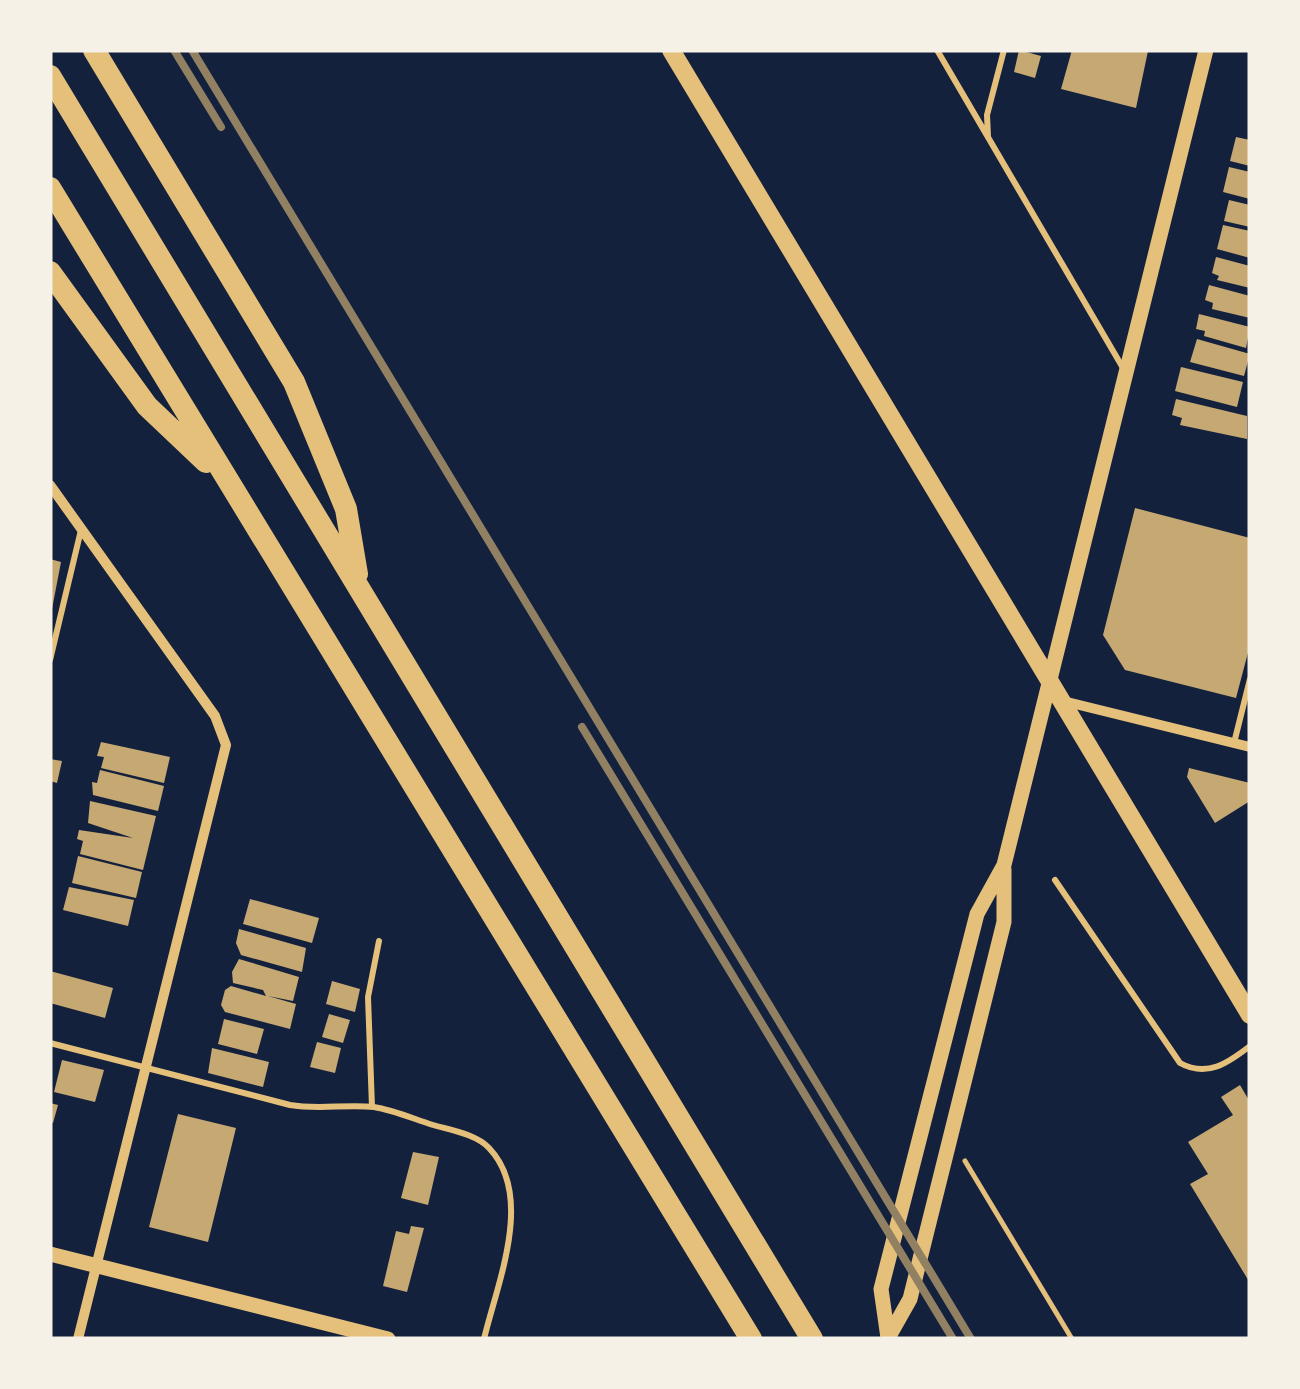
<svg xmlns="http://www.w3.org/2000/svg" width="1300" height="1389" viewBox="0 0 1300 1389" font-family="'Sofia Sans Condensed',sans-serif">
  <style>
    .building { fill: #c6a872 }
    .lines { fill: none; stroke-linecap: round; stroke-linejoin: round }
    .path { stroke: #e5c07b; stroke-width: 5 }
    .service { stroke: #e5c07b; stroke-width: 6 }
    .minor { stroke: #e5c07b; stroke-width: 10 }
    .tertiary { stroke: #e5c07b; stroke-width: 15 }
    .secondary { stroke: #e5c07b; stroke-width: 18 }
    .motorway { stroke: #e5c07b; stroke-width: 22 }
    .rail { stroke: #918062; stroke-width: 8 }
  </style>
  <rect width="100%" height="100%" fill="#14213d"/>
  <path class="building" d="M1019,50L1041,56L1035,78L1014,72Z
    M1072,50L1148,51L1136,108L1061,89Z
    M1236,137L1250,140V166L1230,161Z
    M1229,167L1250,172V199L1223,192Z
    M1229,200L1250,205V227L1224,221Z
    M1223,225L1250,231V258L1217,249Z
    M1216,257L1250,266V288L1217,280L1219,276L1212,273Z
    M1209,285L1250,296V318L1212,309L1213,303L1205,300Z
    M1199,314L1250,327L1246,348L1204,336L1205,331L1196,329Z
    M1197,339L1250,354L1244,376L1190,362Z
    M1181,367L1243,382L1237,407L1175,391Z
    M1176,399L1247,416V439L1180,425L1182,418L1172,415Z
    M1135,508L1250,538V645L1236,698L1125,670L1103,635Z
    M50,559L61,562L52,609H50Z
    M101,742L170,757L164,783L101,768L104,757L97,756Z
    M50,759L62,761L57,783L50,781Z
    M1189,768L1250,783V801L1215,823L1187,777Z
    M100,770L164,786L158,811L93,795L92,782L97,783Z
    M90,801L156,816L143,870L80,854L83,841L77,839L79,830L133,838L88,823Z
    M78,856L142,872L136,898L72,883Z
    M69,887L134,900L128,926L63,910Z
    M250,899L319,918L312,943L243,924Z
    M239,929L306,948L302,972L241,955L236,943Z
    M239,959L299,977L293,1001L268,996L296,1004L290,1029L225,1012L221,1005L225,990L231,986L266,996L263,990L233,983L232,972Z
    M50,971L113,988L105,1018L50,1003Z
    M332,981L360,989L355,1012L326,1004Z
    M329,1014L350,1020L343,1043L322,1037Z
    M224,1019L264,1029L257,1054L218,1044Z
    M317,1042L341,1048L335,1073L310,1067Z
    M212,1048L269,1062L263,1087L208,1073Z
    M62,1060L104,1070L95,1102L54,1092Z
    M1240,1085L1250,1102V1283L1190,1184L1208,1174L1188,1142L1233,1115L1221,1097Z
    M50,1103L58,1105L53,1123L50,1122Z
    M178,1114L236,1128L208,1242L149,1227Z
    M413,1152L439,1157L428,1205L401,1198Z
    M411,1226L424,1228L407,1292L383,1286L396,1231L409,1234Z"/>
  <g class="lines">
    <path class="path" d="M965,1161L1072,1339"/>
    <path class="service" d="M937,50L1123,368
      M988,137L987,115L1004,50
      M50,660L81,530
      M1234,743L1250,679
      M1055,880L1180,1063C1207,1078 1228,1063 1250,1046
      M50,1043L290,1105C318,1110 346,1104 374,1107C393,1110 414,1119 433,1125C450,1130 476,1134 489,1148C535,1196 497,1284 484,1339
      M372,1107L368,997L379,941"/>
    <path class="minor" d="M50,485L215,716L226,745L78,1339
      M1063,701L1250,747"/>
    <path class="tertiary" d="M50,1254L388,1339
      M888,1338L881,1289L977,914L1004,865L1206,50
      M888,1338L910,1299L1004,922V869"/>
    <path class="secondary" d="M671,50L1250,1015"/>
    <path class="motorway" d="M94,50L294,382L346,509L357,574
      M50,76L812,1339
      M50,188L751,1339
      M50,272L147,406L206,462"/>
    <path class="rail" d="M174,50L221,127
      M192,50L971,1339
      M582,727L953,1339"/>
  </g>
  <rect width="1300" height="1389" fill="none" stroke="#f6f1e7" stroke-width="105"/>
</svg>
